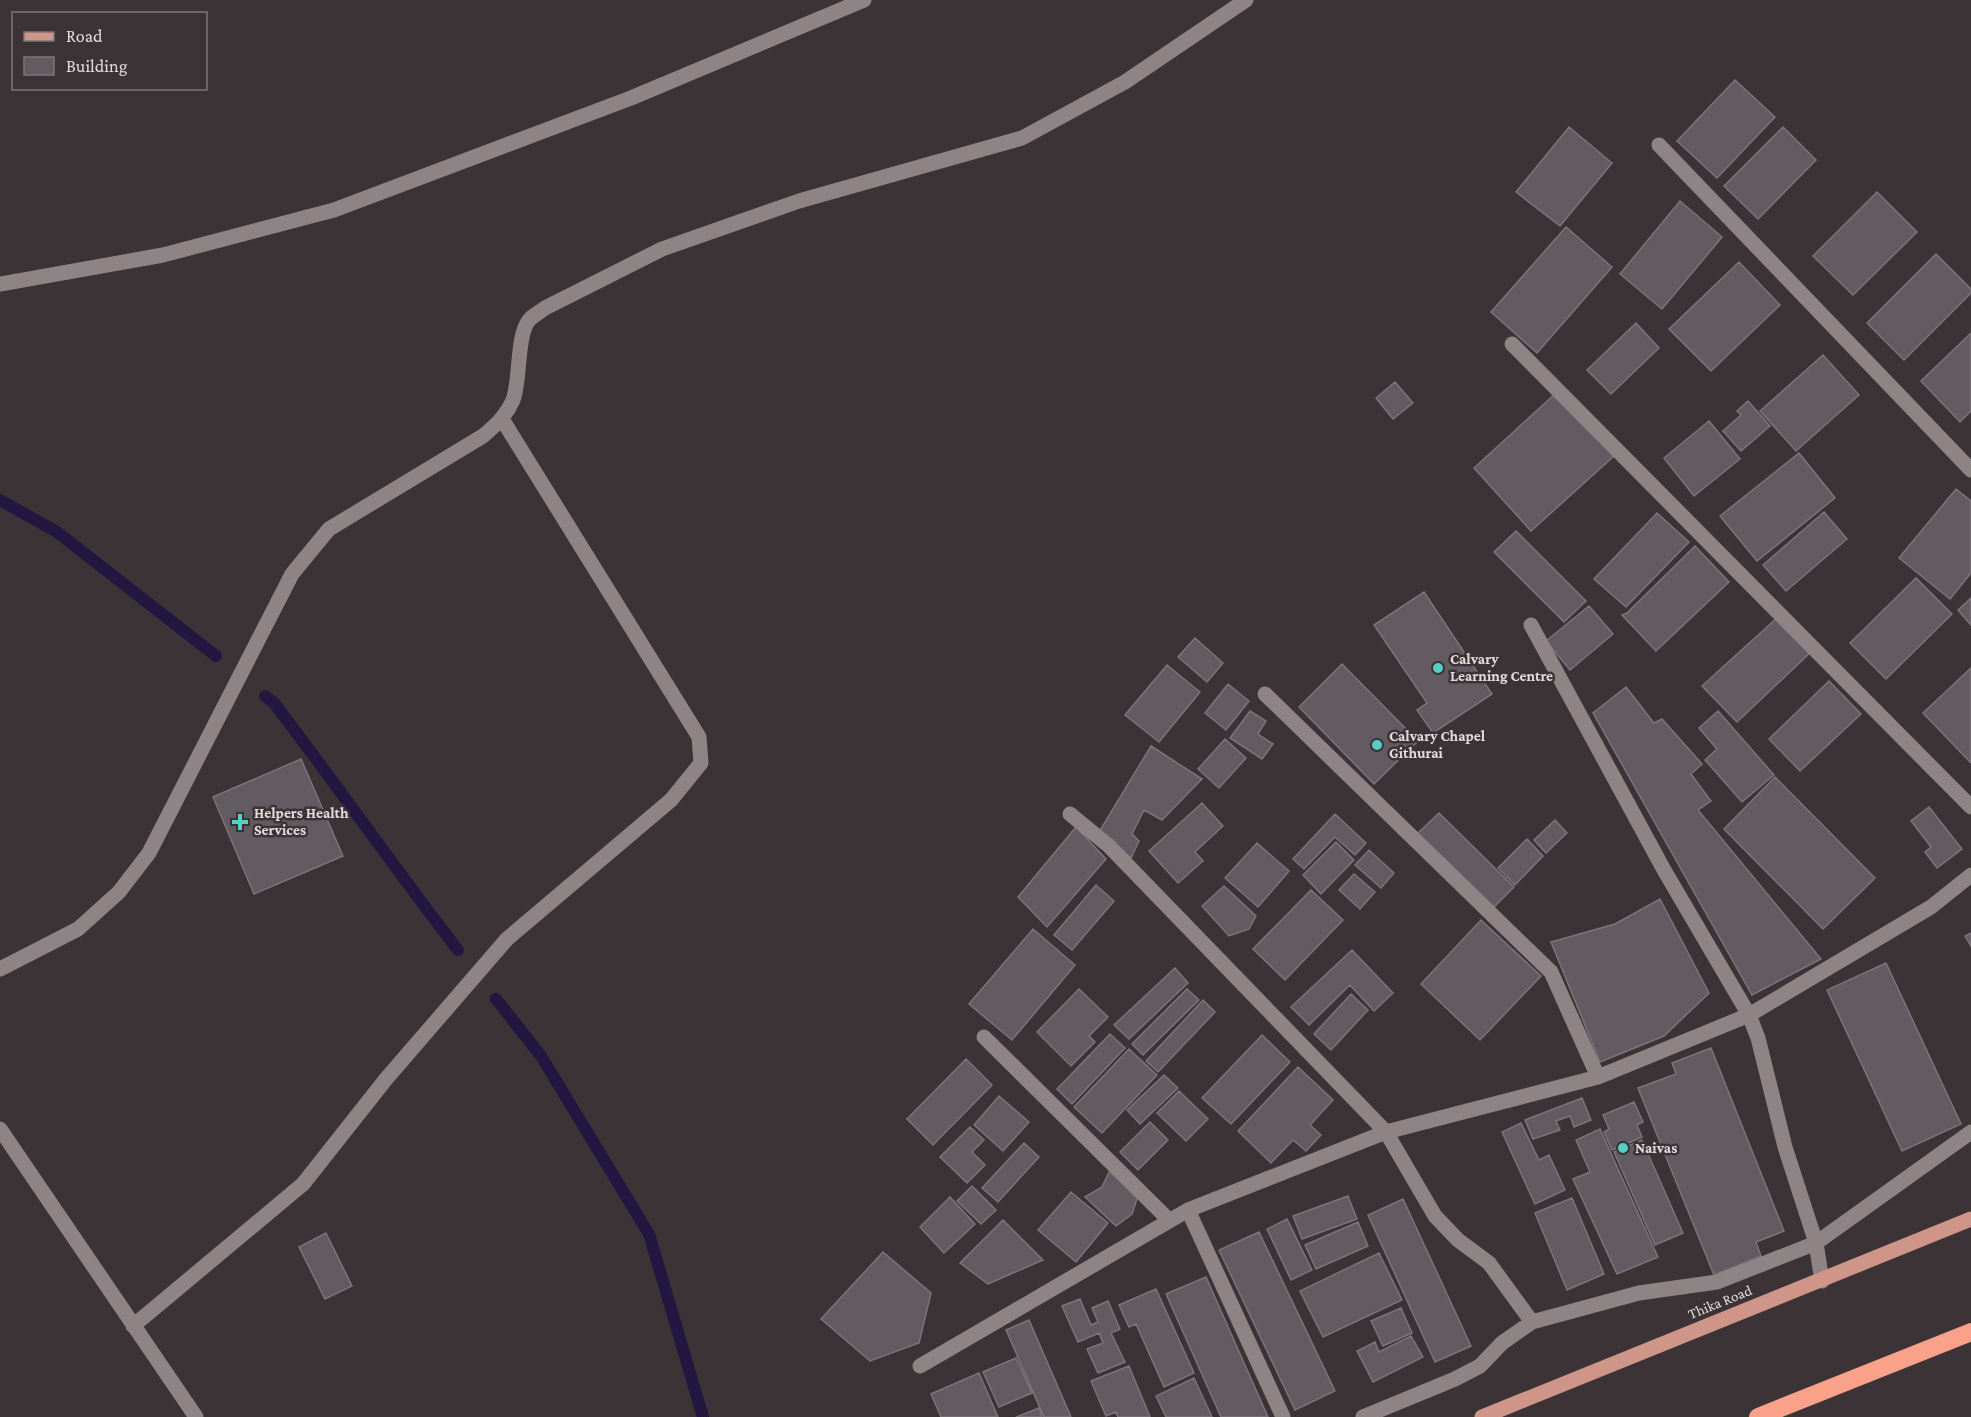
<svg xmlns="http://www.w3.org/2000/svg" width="1971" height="1417" viewBox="0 0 1971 1417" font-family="'Crimson Pro',serif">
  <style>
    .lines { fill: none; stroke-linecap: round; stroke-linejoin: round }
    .stream { stroke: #221741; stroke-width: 12 }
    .building { fill: #625c62; stroke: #7b747b; stroke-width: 1.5 }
    .minor { stroke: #8e8486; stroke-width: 15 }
    .major { stroke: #cf9588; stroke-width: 15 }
    .highway { stroke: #faa189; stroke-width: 18 }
    .poi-dot { fill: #55cec5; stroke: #3b3335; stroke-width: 2 }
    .labels { text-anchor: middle; stroke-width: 5; stroke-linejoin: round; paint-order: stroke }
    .poi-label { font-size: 15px; font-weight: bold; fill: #e1dbdc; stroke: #3b3335; text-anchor: start }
    .street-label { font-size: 15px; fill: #e1dbdc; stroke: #3b3335 }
  </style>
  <rect width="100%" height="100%" fill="#3b3335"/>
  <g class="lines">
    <path class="stream" d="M0,500L57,532L216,656
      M265,696L274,703C337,785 395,869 458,950
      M496,999L541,1056L649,1234L703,1417"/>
  </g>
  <path class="building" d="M1735,80L1775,117L1717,178L1677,141Z
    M1569,127L1612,163L1560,226L1516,192Z
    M1783,127L1816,160L1758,219L1724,186Z
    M1877,192L1917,232L1853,295L1813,256Z
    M1680,201L1722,237L1662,309L1620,274Z
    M1566,227L1612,267L1537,353L1491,312Z
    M1936,254L1971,289V293L1904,360L1867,323Z
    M1739,262L1780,305L1711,371L1669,329Z
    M1636,323L1659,348L1611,394L1587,370Z
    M1971,333V411L1960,422L1921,381Z
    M1823,355L1859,395L1796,451L1760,411Z
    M1395,382L1413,403L1393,419L1376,398Z
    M1556,393L1614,456L1531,531L1474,468Z
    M1748,401L1770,426L1741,451L1723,431L1741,415L1737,411Z
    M1709,421L1740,459L1694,496L1664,458Z
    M1799,453L1835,498L1757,561L1720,516Z
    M1956,489L1971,501V573L1950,599L1899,558Z
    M1824,512L1847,539L1786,591L1763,565Z
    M1657,513L1689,542L1626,607L1594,579Z
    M1516,531L1586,601L1564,622L1494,552Z
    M1695,546L1729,582L1656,651L1622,615L1627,613Z
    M1916,578L1952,614L1886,679L1850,643Z
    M1424,592L1492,694L1433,733L1417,710L1427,703L1374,625Z
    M1971,598V625L1958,610Z
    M1589,606L1613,634L1570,670L1546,641Z
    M1779,616L1812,651L1737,722L1702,686Z
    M1195,638L1223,663L1207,682L1178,657Z
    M1342,664L1418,741L1374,784L1299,707Z
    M1167,665L1200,692L1159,742L1125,715Z
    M1971,668V763L1923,713Z
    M1829,681L1861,714L1800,771L1769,739Z
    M1228,684L1249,701L1226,730L1205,713Z
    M1626,687L1654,723L1662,719L1702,764L1691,774L1711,801L1698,810L1821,959L1752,995L1593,713Z
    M1250,711L1266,721L1258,734L1273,744L1262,759L1230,738Z
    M1718,711L1774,775L1742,802L1705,760L1717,749L1699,728Z
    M1225,739L1246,758L1219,788L1198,769Z
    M1151,746L1202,779L1162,820L1144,810L1132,834L1139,841L1131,858L1099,832Z
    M301,759L343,856L254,894L213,797Z
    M1775,777L1875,878L1823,929L1724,829Z
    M1202,803L1223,826L1195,852L1203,861L1178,883L1149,851Z
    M1929,807L1962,849L1937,868L1925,852L1931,847L1911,821Z
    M1439,813L1514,887L1492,909L1417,834Z
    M1335,814L1366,843L1355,855L1335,837L1304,869L1293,859Z
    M1555,820L1567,833L1546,853L1534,840Z
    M1076,827L1106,859L1047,927L1018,897Z
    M1527,839L1543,856L1515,885L1498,868Z
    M1336,842L1354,860L1321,894L1303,875Z
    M1257,843L1289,871L1258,907L1225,878Z
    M1369,850L1394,873L1381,888L1355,865Z
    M1354,874L1375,892L1360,909L1339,890Z
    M1096,885L1114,901L1072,950L1054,935Z
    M1224,886L1256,916L1249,929L1229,936L1202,906Z
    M1311,890L1343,920L1285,980L1253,949Z
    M1660,899L1709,993L1664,1036L1600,1062L1551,942L1615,924Z
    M1481,920L1541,976L1480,1040L1421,984Z
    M1033,929L1075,965L1012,1040L969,1004Z
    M1971,933V946L1965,936Z
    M1352,950L1393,993L1374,1011L1350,985L1309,1025L1291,1007Z
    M1886,963L1961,1124L1902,1151L1827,990Z
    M1175,968L1188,983L1129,1039L1114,1025Z
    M1079,989L1108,1017L1089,1036L1095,1042L1071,1066L1037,1032Z
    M1187,989L1199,1000L1143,1055L1132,1044Z
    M1351,994L1368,1010L1331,1050L1314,1034Z
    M1203,1000L1215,1012L1158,1072L1146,1061Z
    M1110,1034L1125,1048L1072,1104L1057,1089Z
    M1262,1035L1290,1062L1231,1124L1202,1098Z
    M1711,1048L1784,1231L1756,1242L1761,1256L1714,1275L1638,1088L1676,1074L1672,1063Z
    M1129,1049L1157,1075L1102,1133L1074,1107Z
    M966,1059L992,1085L933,1145L907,1119Z
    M1298,1067L1333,1100L1310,1125L1321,1135L1306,1151L1293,1140L1271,1163L1238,1131Z
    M1164,1075L1178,1088L1140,1124L1127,1110Z
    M1179,1091L1208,1119L1186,1141L1157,1113Z
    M999,1096L1029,1122L1003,1151L974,1125Z
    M1582,1098L1591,1120L1574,1127L1570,1116L1556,1121L1560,1130L1533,1139L1525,1120Z
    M1634,1102L1643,1122L1637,1125L1642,1137L1612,1150L1604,1132L1609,1129L1603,1115Z
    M1150,1122L1168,1140L1138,1170L1120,1152Z
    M1521,1123L1539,1160L1549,1155L1565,1190L1535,1204L1502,1132Z
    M970,1127L984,1140L972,1152L985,1165L967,1183L940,1157Z
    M1600,1129L1658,1257L1617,1274L1573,1179L1590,1172L1576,1140Z
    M1642,1140L1683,1233L1655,1245L1614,1152Z
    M1024,1143L1039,1157L998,1202L982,1188Z
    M1110,1170L1138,1196L1132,1214L1116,1226L1085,1197L1102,1187Z
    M972,1186L996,1210L981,1224L957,1201Z
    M1071,1192L1108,1223L1076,1262L1038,1230Z
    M1348,1196L1357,1219L1302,1239L1293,1216Z
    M950,1197L975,1224L944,1253L920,1227Z
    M1572,1198L1604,1274L1567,1290L1535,1213Z
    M1403,1199L1471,1346L1435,1362L1368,1215Z
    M1287,1219L1312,1270L1291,1280L1267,1229Z
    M1003,1220L1043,1260L988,1284L960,1263Z
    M1358,1222L1368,1246L1316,1269L1305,1245Z
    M1259,1232L1335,1391L1295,1410L1219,1250Z
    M326,1233L352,1286L325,1299L299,1247Z
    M883,1252L931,1293L919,1343L870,1361L821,1319Z
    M1379,1253L1402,1300L1323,1337L1300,1291Z
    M1206,1277L1268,1417H1221L1166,1294Z
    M1156,1289L1194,1373L1164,1387L1136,1324L1129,1327L1119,1305Z
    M1080,1299L1091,1325L1098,1322L1092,1308L1108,1301L1120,1329L1111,1333L1125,1362L1098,1373L1087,1349L1103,1343L1099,1333L1078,1342L1062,1306Z
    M1401,1308L1412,1333L1383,1346L1371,1321Z
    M1029,1320L1071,1417H1044L1006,1330Z
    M1411,1336L1423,1357L1373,1382L1357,1351L1375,1342L1379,1352Z
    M1016,1358L1032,1393L999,1407L983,1372Z
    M1129,1366L1150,1417H1118L1116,1412L1106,1416L1091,1381Z
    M979,1373L998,1417H941L931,1394Z
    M1194,1378L1212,1417H1166L1156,1396Z
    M1039,1408L1042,1417H1016Z"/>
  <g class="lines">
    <path class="minor" d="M1659,145L1971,470
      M0,284L163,255L334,210L631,98L864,0
      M1512,344L1971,807
      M1531,625L1664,870L1749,1015L1758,1038L1785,1147L1816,1243L1822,1281
      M1265,694L1551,972L1598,1077
      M1070,814L1109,846L1386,1132L1435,1216L1458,1240L1489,1263L1532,1322L1639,1293L1717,1282L1816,1243L1971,1132
      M0,969L78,929L119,892L149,853L292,574L329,529L483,436C496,425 506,416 513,400C521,379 516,334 530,319C534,315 540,312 545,308L662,249L799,201L1022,138L1125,82L1246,0
      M984,1037L1169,1220
      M0,1129L196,1417
      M1188,1210L1283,1417
      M133,1326L303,1184L386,1079L507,939L671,800L701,763L699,737L502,419
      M920,1366L1188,1210L1386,1132L1598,1077L1749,1015L1931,907L1971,875
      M1363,1417L1455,1379L1480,1366L1502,1343L1532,1322"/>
    <path class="major" d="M1482,1417L1971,1219"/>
    <path class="highway" d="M1758,1417L1971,1332"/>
  </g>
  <g class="poi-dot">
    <circle cx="1438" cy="668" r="6"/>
    <circle cx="1377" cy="745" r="6"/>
    <path d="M237 813h6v6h6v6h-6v6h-6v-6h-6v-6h6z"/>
    <circle cx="1623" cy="1148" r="6"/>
  </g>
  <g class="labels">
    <g class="poi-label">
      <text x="1450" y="664">Calvary<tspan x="1450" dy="17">Learning Centre</tspan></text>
      <text x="1389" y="741">Calvary Chapel<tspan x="1389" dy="17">Githurai</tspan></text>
      <text x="254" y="818">Helpers Health<tspan x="254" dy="17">Services</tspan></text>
      <text x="1635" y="1153">Naivas</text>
    </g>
    <g class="street-label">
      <text transform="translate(1720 1302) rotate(-22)" y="5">Thika Road</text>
    </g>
  </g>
  <rect x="12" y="12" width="195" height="78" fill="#3b3335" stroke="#7d7678" stroke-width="1.5"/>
  <rect x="24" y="32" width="30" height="9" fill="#cf9588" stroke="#7d7678" stroke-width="1.5"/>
  <text x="66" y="42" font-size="18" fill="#e1dbdc">Road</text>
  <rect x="24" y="57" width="30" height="18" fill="#625c62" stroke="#7d7678" stroke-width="1.5"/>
  <text x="66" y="72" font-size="18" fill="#e1dbdc">Building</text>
</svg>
